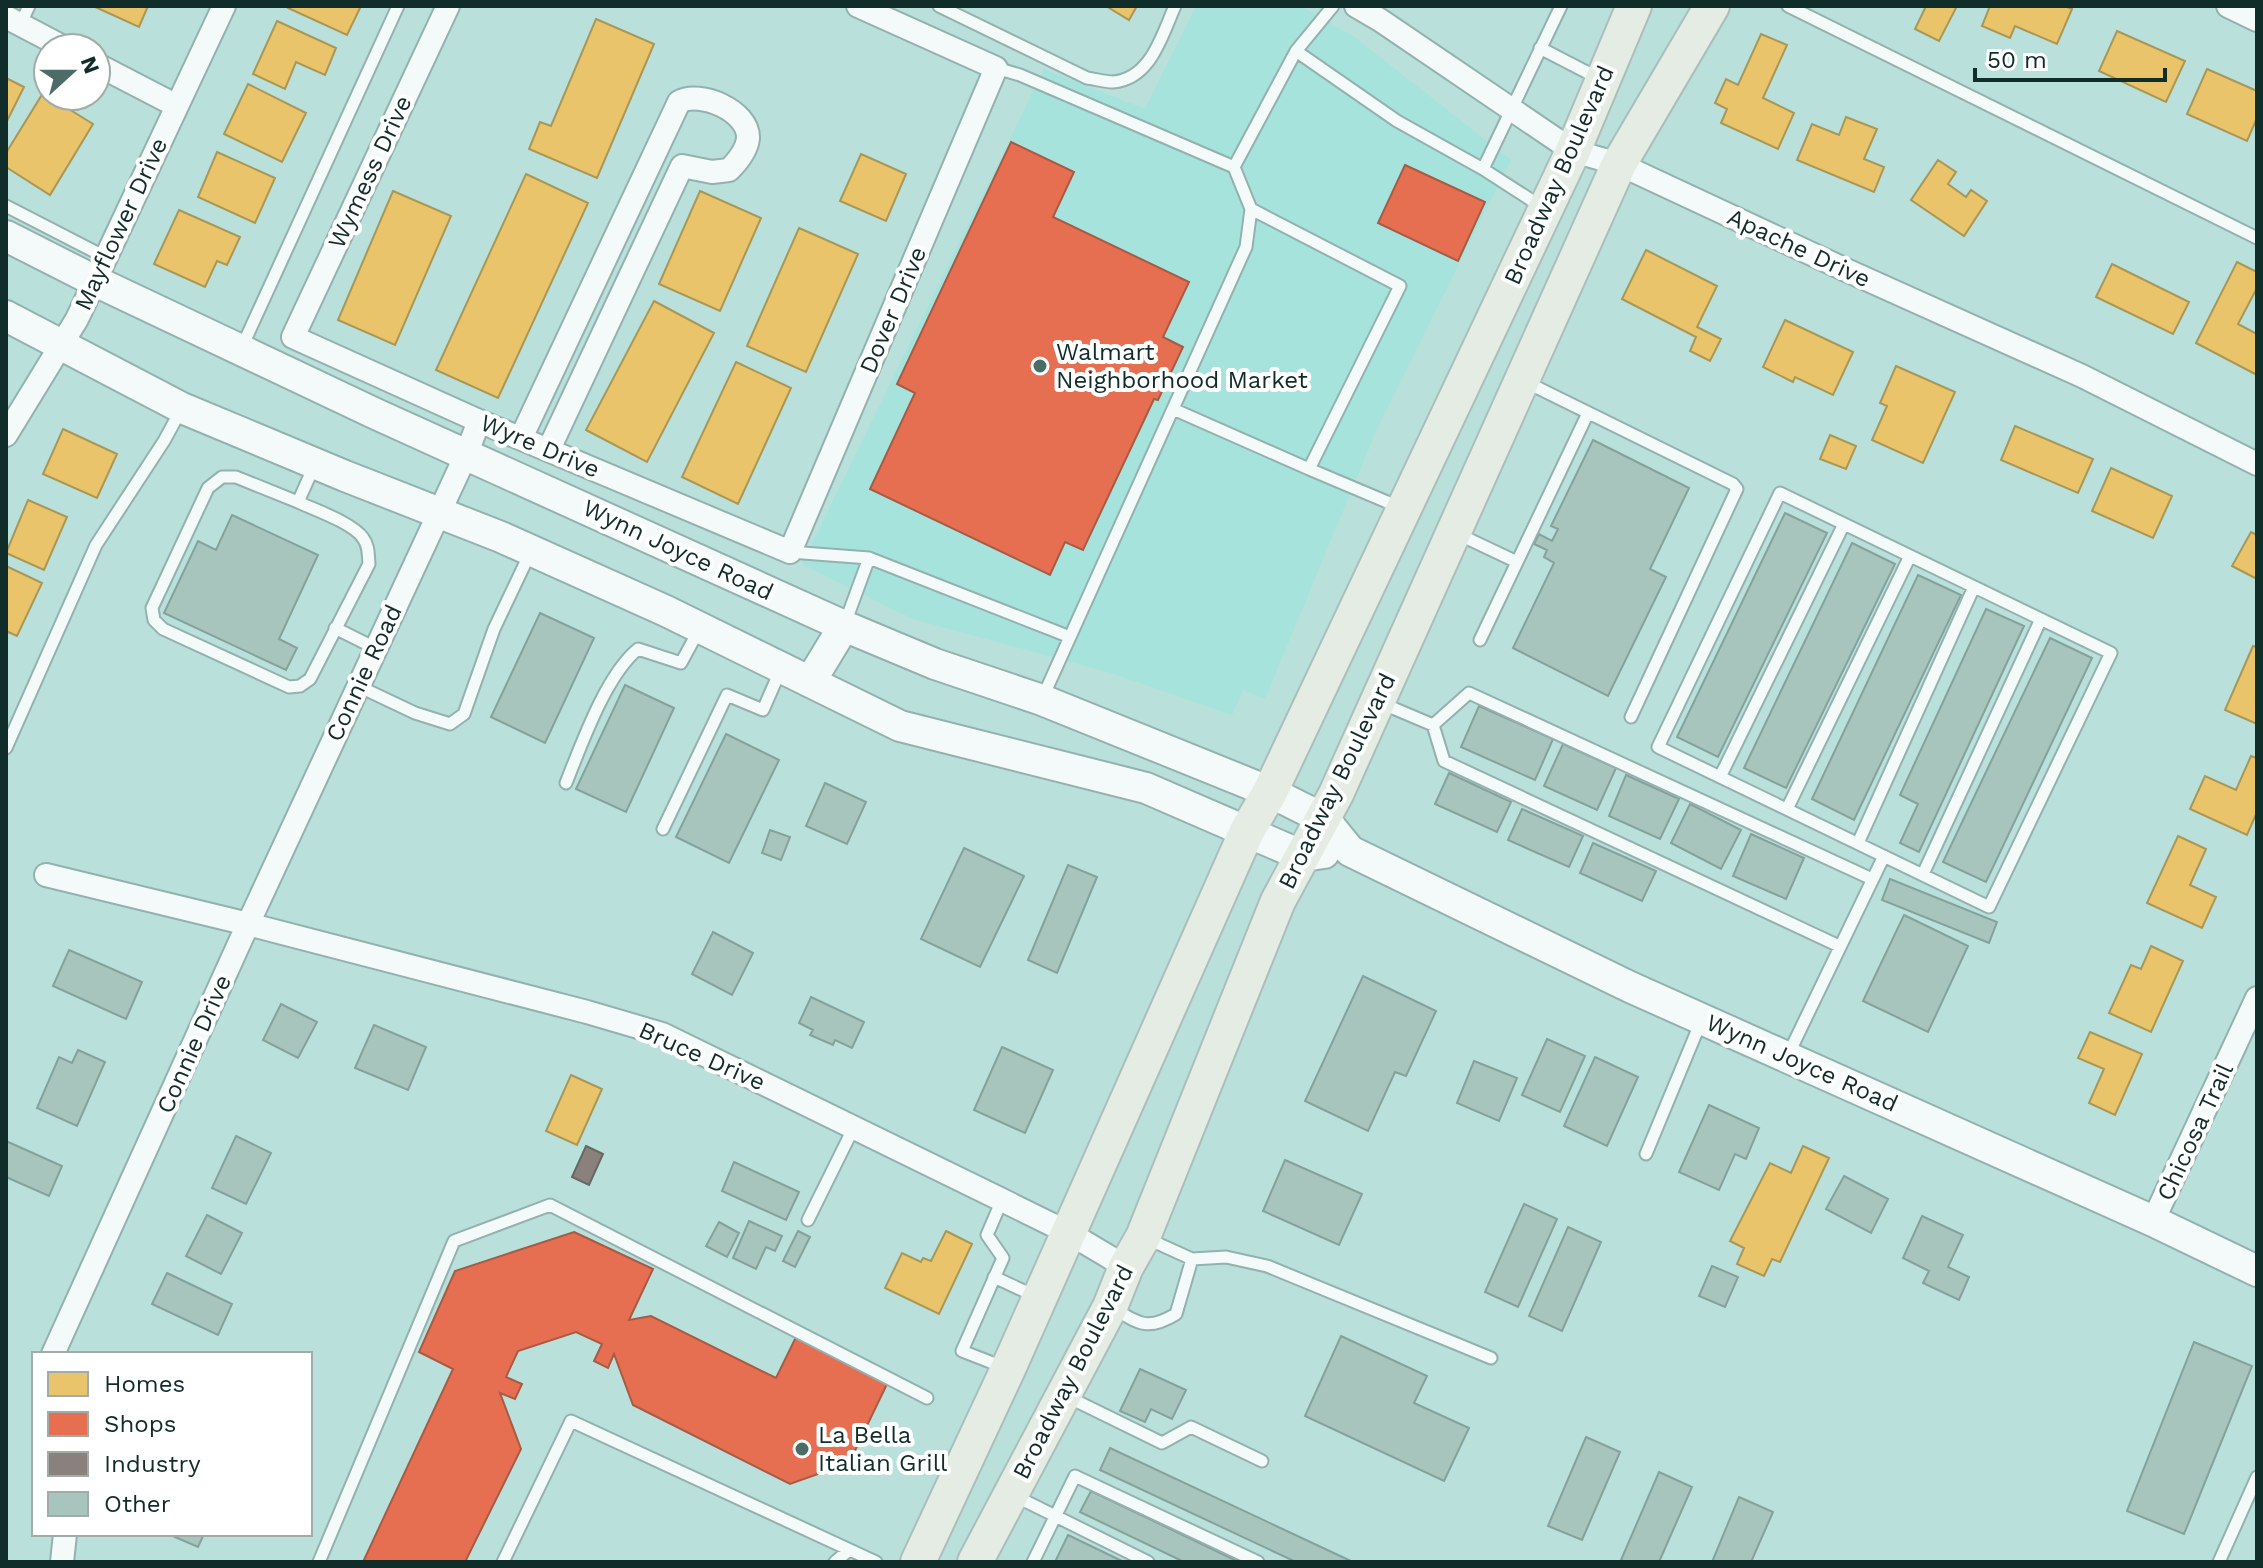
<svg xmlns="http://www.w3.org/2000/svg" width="2263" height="1568" viewBox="0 0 2263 1568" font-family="'Work Sans',sans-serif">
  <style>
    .built { fill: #a6e3dd }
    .homes { fill: #e9c46a; stroke: #a89757; stroke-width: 2 }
    .shops { fill: #e76f51; stroke: #a75b45; stroke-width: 2 }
    .industry { fill: #8a817c; stroke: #666863; stroke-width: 2 }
    .building { fill: #a7c4bd; stroke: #85a19b; stroke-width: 2 }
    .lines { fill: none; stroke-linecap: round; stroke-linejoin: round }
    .lane-casing { stroke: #93b1ae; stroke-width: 15 }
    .street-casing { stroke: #93b1ae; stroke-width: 26 }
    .secondary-casing { stroke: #93b1ae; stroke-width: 34 }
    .primary-casing { stroke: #aabebc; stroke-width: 38 }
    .lane { stroke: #f4fafa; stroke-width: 11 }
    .street { stroke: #f4fafa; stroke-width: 22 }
    .secondary { stroke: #f4fafa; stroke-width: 30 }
    .primary { stroke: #e4ece4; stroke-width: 34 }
    .poi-dot { fill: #4c6c68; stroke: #fff; stroke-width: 3 }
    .labels { text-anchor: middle; stroke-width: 8; stroke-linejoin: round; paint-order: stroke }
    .street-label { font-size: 24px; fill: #112d2a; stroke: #fff }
    .poi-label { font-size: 24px; fill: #112d2a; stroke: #fff; text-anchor: start }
  </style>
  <rect width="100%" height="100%" fill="#b9e0db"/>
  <path class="built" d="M1196,6H1300L1353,36L1511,160L1377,429L1265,699L1243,690L1232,715L1111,673L913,619L802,564L1044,69L1145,109Z"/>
  <path class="homes" d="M93,6H148L139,27Z
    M289,6H361L347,35L288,8Z
    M1106,6H1137L1129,20Z
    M1926,6H1957L1939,41L1915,29Z
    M1990,6H2065L2072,9L2057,44L2015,26L2010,38L1982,26Z
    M596,19L654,44L597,178L529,149L540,122L551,126Z
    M277,21L336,48L325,75L296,62L285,89L253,74Z
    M2117,31L2185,61L2166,102L2099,71Z
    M1761,34L1787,45L1763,98L1794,113L1778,149L1721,123L1727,109L1715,103L1726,79L1738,85Z
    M2207,69L2257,91V118L2247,141L2187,114Z
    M6,78L24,87L6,123Z
    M248,84L306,113L282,162L224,134Z
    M43,93L93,124L50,195L6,167V153Z
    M1846,117L1877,129L1864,159L1884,167L1874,192L1797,160L1812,124L1839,135Z
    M217,152L275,178L255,223L198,197Z
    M861,154L906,174L886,221L840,201Z
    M1938,160L1956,172L1948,184L1966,197L1971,190L1987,201L1964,236L1911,200Z
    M526,174L588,203L498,398L436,370Z
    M393,191L451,216L395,345L338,320Z
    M700,191L761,218L720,311L659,284Z
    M179,210L240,237L227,265L217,261L205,287L154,264Z
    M799,228L858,254L806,372L747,346Z
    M1646,250L1717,286L1697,327L1721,339L1710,361L1690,351L1696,337L1622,299Z
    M2237,262L2257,272V288L2238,324L2257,334V375L2196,343Z
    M2112,264L2189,302L2173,334L2096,297Z
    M654,301L714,333L647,462L586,430Z
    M1785,320L1853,352L1833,395L1795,377L1793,382L1763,367Z
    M736,362L791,388L738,504L682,477Z
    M1896,366L1955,392L1923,463L1872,440L1887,406L1880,403Z
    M2015,426L2093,459L2078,493L2001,460Z
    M63,429L117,454L97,498L43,474Z
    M1830,435L1856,446L1846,469L1820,459Z
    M2111,468L2172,496L2153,538L2092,511Z
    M28,500L67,517L44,570L6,553Z
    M2251,532L2257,535V579L2232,566Z
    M6,566L42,583L17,636L6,631Z
    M2253,646L2257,647V724L2225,710Z
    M2251,756L2257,758V812L2247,835L2190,809L2205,776L2236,790Z
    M2178,836L2206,849L2190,885L2216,897L2202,928L2147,903Z
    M2151,946L2183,961L2151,1032L2109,1013L2131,965L2141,969Z
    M2090,1032L2142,1054L2115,1115L2089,1103L2104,1069L2078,1058Z
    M571,1075L602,1089L577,1145L546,1131Z
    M1803,1146L1829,1158L1780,1262L1772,1259L1764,1276L1737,1264L1744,1248L1730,1241L1770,1163L1791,1173Z
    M946,1231L972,1244L939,1314L885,1288L902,1253L921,1262L923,1258L931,1261Z"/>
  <path class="shops" d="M1011,142L1074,172L1053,217L1189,282L1163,337L1183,347L1158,400L1154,399L1083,550L1065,542L1050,575L870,489L915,393L897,384Z
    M1405,165L1485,202L1458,261L1378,223Z
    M574,1232L653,1269L629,1320L651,1316L776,1378L796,1337L888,1382L849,1463L790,1484L633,1405L614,1354L608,1368L594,1361L602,1344L576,1332L518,1351L506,1377L522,1384L515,1399L500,1393L521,1449L465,1562H363L453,1369L419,1352L455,1271Z"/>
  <path class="industry" d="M586,1146L603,1154L589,1185L572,1177Z"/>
  <path class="building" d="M1593,440L1689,488L1650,569L1666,577L1608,696L1513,648L1554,563L1544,557L1547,550L1534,544L1539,534L1552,541L1558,529L1551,526Z
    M1785,513L1827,533L1718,757L1677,737Z
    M232,515L318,555L279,639L297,648L286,670L164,613L198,541L216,550Z
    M1852,543L1895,564L1786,788L1744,768Z
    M1918,575L1961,595L1854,820L1812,799Z
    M1986,609L2024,626L1919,852L1900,843L1918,804L1900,795Z
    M540,613L594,638L545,743L491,717Z
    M2050,638L2092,658L1986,882L1943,862Z
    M625,685L674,708L626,812L576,789Z
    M1479,706L1553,739L1535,780L1461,747Z
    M726,734L779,760L729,863L676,837Z
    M1563,744L1616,768L1597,810L1544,786Z
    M1449,773L1511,802L1497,832L1435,804Z
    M1626,775L1679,799L1660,839L1609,816Z
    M825,783L866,802L847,844L806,826Z
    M1690,804L1741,830L1721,869L1671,843Z
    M1522,809L1583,836L1569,867L1508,840Z
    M770,830L790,837L781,860L762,853Z
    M1751,834L1804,858L1786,899L1733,876Z
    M1593,843L1656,871L1642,901L1580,873Z
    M964,848L1024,876L980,967L921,939Z
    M1068,865L1097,877L1057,973L1028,960Z
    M1890,879L1997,922L1989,943L1882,900Z
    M1904,915L1968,946L1928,1032L1863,1001Z
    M713,932L753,953L732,995L692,974Z
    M69,950L142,982L126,1019L53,986Z
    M1363,976L1436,1011L1406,1076L1395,1072L1368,1131L1305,1101Z
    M811,997L864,1022L852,1048L835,1040L833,1045L810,1035L813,1030L799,1023Z
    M281,1004L317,1022L298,1058L263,1040Z
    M374,1025L426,1047L408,1090L355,1068Z
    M1547,1039L1585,1056L1560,1112L1522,1095Z
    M1002,1047L1053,1070L1025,1133L974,1110Z
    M78,1050L105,1062L77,1126L37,1108L59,1057L72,1063Z
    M1595,1057L1638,1077L1607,1146L1564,1126Z
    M1474,1061L1517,1078L1499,1121L1457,1103Z
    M1709,1105L1759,1128L1746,1159L1735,1154L1719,1190L1679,1172Z
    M236,1136L271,1153L246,1204L212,1188Z
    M6,1141L62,1166L49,1196L6,1177Z
    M1285,1160L1362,1194L1339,1245L1263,1211Z
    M734,1162L799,1192L786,1220L722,1191Z
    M1844,1176L1888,1199L1871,1233L1826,1209Z
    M1524,1204L1557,1219L1518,1307L1485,1292Z
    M207,1215L242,1233L221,1274L186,1256Z
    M1922,1216L1963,1235L1948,1267L1969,1277L1959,1300L1923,1283L1929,1271L1903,1258Z
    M749,1221L782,1236L775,1251L766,1247L756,1269L733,1258Z
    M719,1222L739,1233L727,1257L706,1246Z
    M1568,1227L1601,1242L1562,1331L1529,1316Z
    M798,1231L810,1237L795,1267L783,1261Z
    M1712,1266L1738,1277L1725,1307L1699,1296Z
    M167,1273L232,1304L218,1335L152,1304Z
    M1341,1336L1427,1376L1414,1403L1469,1428L1444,1481L1305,1416Z
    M2194,1342L2252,1366L2184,1534L2127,1511Z
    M1140,1369L1186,1390L1172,1419L1151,1409L1145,1422L1120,1411Z
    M1586,1437L1620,1452L1582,1540L1548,1526Z
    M1110,1448L1353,1562H1296L1100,1470Z
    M1659,1472L1692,1487L1659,1562H1625L1621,1560Z
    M1091,1491L1239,1562H1184L1080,1512Z
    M1739,1497L1773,1512L1751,1562H1712Z
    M168,1534H204L198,1547Z
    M1068,1535L1124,1562H1055Z"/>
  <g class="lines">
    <g class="lane-casing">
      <path id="lane" d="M939,6L1087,78C1095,79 1105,82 1113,82C1151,79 1162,35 1175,6
        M1788,6L2257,238
        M20,25L29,6
        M1540,48L1600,79
        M1296,51L1397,121L1483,169L1561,6
        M996,68L1020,75L1234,167L1251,209L1400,286L1309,469L1399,507
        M1234,167L1296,51L1333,6
        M1483,169L1542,207
        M6,206L105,257
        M241,349L398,6
        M1526,382L1733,484L1737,489L1631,717
        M1173,409L1309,469
        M1780,493L2111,653L1989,907L1658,747Z
        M298,502L236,477H222L208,488L152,608L154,620L163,629L289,687L300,686L310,679L369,564C368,554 369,546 363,538C353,523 315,510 298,502L315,464
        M1458,534L1517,562
        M790,552L869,558
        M844,626L869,558L1070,637
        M335,628L375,648
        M1480,640L1588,413
        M358,686L415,713L450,724L464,714L494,629L531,551
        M1042,699L1246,247L1251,209
        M1381,703L1433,725L1444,761L1839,946
        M1433,725L1469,693L1872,879
        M6,748L96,545L164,441L182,408
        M1720,777L1844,524
        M566,783C582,743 606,675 638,649L681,663L700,628
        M1787,809L1910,556
        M663,829L727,695L763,710L781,669
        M1858,843L1974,587
        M1923,874L2041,619
        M1788,1055L1884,856
        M1646,1154L1702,1019
        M1002,1200L987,1235L1003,1258L962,1351L1003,1367
        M808,1220L854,1127
        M1192,1259L1226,1257L1267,1266L1491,1358
        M994,1277L1037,1297
        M1113,1308C1139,1324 1148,1331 1176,1314L1192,1259L1148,1239
        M1068,1397L1162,1443L1191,1427L1262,1461
        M1015,1496L1148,1562
        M319,1562L454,1241L550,1205L927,1398
        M503,1562L571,1421L876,1562
        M835,1562L849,1550
        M1033,1562L1075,1476L1258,1562
        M2219,1562L2257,1477"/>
    </g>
    <g class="street-casing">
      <path id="street" d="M448,6L293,337L479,421L790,552L996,68L858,6
        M1356,6L1380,20L1573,151L1619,164L1846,270L2082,376L2257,464
        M2228,6L2257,20
        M6,17L65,48
        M96,64L177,106
        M6,435L77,319L224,6
        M521,438L679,102C700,90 749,111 748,138C747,150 738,161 729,170L712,172L682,166L549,449
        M46,875L248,924L587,1012L662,1034L1002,1200L1069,1233L1126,1267
        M2153,1221L2257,998
        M53,1354L248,924L466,455L479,421
        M62,1562L65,1534"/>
    </g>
    <g class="secondary-casing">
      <path id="secondary" d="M6,236L95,281L376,414L844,626L935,664L1042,700L1270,792L1324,819L1350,851L1630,987L2153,1221L2257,1271
        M6,316L182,408L345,476L501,537L666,611L900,726L1146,788L1303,856L1324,853
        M810,682L844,626"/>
    </g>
    <g class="primary-casing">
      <path id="primary" d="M918,1562L1008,1369L1247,831L1270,792L1573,151L1634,6
        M975,1562L1110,1307L1126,1267L1143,1237L1278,901L1336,794L1619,164L1712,6"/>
    </g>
    <use href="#lane" class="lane"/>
    <use href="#street" class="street"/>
    <use href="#secondary" class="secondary"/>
    <use href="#primary" class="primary"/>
  </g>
  <g class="poi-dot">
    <circle cx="1040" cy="366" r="8"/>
    <circle cx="802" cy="1449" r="8"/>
  </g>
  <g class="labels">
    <g class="street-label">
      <text transform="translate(370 172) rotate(-65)" y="8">Wymess Drive</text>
      <text transform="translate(1559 175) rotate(-66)" y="8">Broadway Boulevard</text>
      <text transform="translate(121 224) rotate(-65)" y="8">Mayflower Drive</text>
      <text transform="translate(1799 248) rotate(25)" y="8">Apache Drive</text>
      <text transform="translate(893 310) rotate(-67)" y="8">Dover Drive</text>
      <text transform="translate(540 446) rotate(23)" y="8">Wyre Drive</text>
      <text transform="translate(678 550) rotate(25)" y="8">Wynn Joyce Road</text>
      <text transform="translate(364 673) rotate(-65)" y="8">Connie Road</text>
      <text transform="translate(1337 781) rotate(-64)" y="8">Broadway Boulevard</text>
      <text transform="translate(194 1044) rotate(-66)" y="8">Connie Drive</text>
      <text transform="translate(702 1056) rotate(24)" y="8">Bruce Drive</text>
      <text transform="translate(1802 1063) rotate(24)" y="8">Wynn Joyce Road</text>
      <text transform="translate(2195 1132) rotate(-65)" y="8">Chicosa Trail</text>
      <text transform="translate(1073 1372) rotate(-63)" y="8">Broadway Boulevard</text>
    </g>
    <g class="poi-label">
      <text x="1056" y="360">Walmart<tspan x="1056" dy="28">Neighborhood Market</tspan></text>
      <text x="818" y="1443">La Bella<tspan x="818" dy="28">Italian Grill</tspan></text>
    </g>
  </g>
  <rect width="2263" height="1568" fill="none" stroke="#112d2a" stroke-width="16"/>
  <rect x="32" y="1352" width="280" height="184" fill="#ffffff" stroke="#a0abaa" stroke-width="2"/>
  <rect x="48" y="1372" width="40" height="24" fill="#e9c46a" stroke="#a0abaa" stroke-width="2"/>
  <text x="104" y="1392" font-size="24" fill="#112d2a">Homes</text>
  <rect x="48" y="1412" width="40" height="24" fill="#e76f51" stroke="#a0abaa" stroke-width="2"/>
  <text x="104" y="1432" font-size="24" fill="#112d2a">Shops</text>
  <rect x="48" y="1452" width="40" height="24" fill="#8a817c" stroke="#a0abaa" stroke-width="2"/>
  <text x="104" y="1472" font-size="24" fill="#112d2a">Industry</text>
  <rect x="48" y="1492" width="40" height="24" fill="#a7c4bd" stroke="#a0abaa" stroke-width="2"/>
  <text x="104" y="1512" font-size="24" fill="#112d2a">Other</text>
  <g transform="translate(72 72) rotate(69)"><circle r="38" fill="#ffffff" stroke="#a0abaa" stroke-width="2"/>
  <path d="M0-6L14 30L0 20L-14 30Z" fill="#4c6c68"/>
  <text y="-12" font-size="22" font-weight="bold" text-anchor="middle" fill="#112d2a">N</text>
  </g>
  <path d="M1975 68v12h190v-12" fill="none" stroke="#112d2a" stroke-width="4"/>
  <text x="1987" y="68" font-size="24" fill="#112d2a" stroke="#ffffff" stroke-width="6" paint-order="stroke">50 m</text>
</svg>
